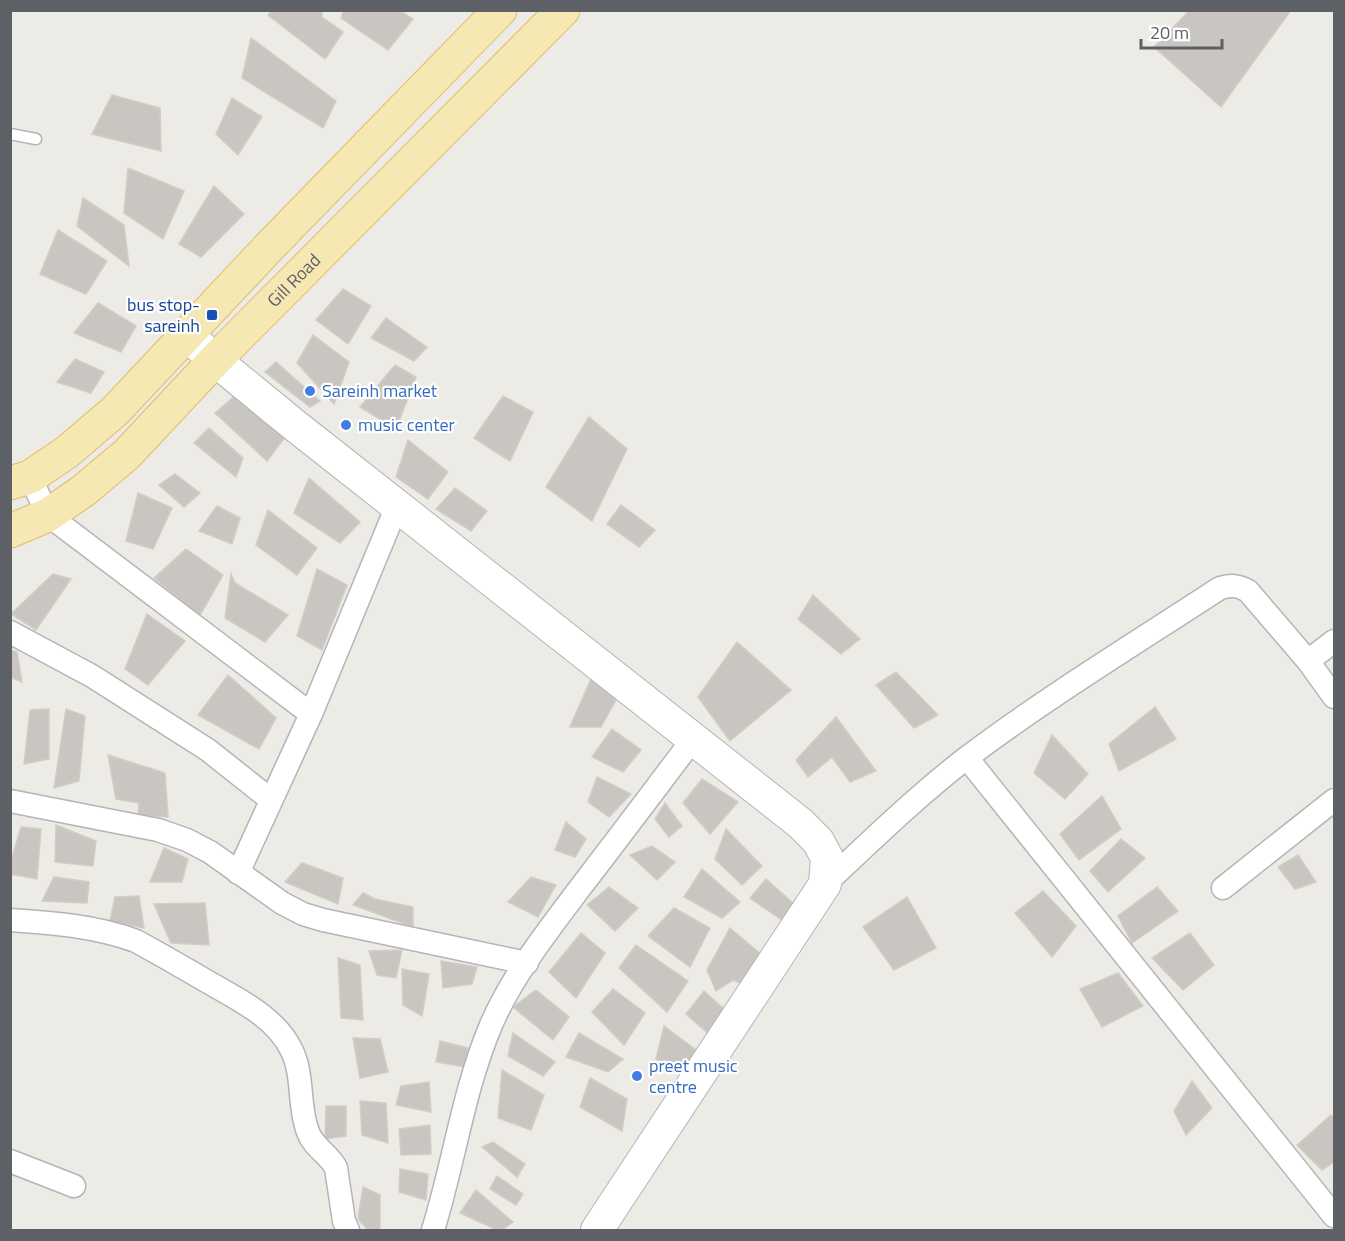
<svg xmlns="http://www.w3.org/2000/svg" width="1345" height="1241" viewBox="0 0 1345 1241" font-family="'Titillium Web',sans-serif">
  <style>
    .building { fill: #c9c6c2; stroke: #d2cdc4; stroke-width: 1.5 }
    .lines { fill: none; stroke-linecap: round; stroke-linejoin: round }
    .lane-casing { stroke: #b2b5b8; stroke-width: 13 }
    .street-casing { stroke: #b2b5b8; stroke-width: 25 }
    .secondary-casing { stroke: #b2b4b8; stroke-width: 34 }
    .primary-casing { stroke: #e1bc6b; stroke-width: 35 }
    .lane { stroke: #fff; stroke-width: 10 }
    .street { stroke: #fff; stroke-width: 22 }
    .secondary { stroke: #fff; stroke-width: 32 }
    .primary { stroke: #f5e8b2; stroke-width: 33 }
    .transit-dot { fill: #1a4fb4; stroke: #fff; stroke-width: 2 }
    .shop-dot { fill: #3f7fe0; stroke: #fff; stroke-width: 2 }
    .labels { text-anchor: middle; stroke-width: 4.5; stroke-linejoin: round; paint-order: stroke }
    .street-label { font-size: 18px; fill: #5d6064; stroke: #fff }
    .transit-label { font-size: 18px; fill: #164399; stroke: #fff; text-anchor: end }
    .shop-label { font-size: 18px; fill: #366cbe; stroke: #fff; text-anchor: start }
  </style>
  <rect width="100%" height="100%" fill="#edebe5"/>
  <path class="building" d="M272,10H322V17L343,32L325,59L268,15Z
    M344,10H398L413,19L388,50L341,18Z
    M1190,10H1291L1221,107L1154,47Z
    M251,38L336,101L323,128L242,78Z
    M112,95L160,108L161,151L92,134Z
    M232,98L262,117L238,155L216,134Z
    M128,168L184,191L163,239L124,213Z
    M214,186L244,214L201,257L179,244Z
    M83,198L124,225L129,266L77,226Z
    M58,230L107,261L86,294L40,274Z
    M343,289L371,306L348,344L316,320Z
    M98,303L136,326L121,352L74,333Z
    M386,318L427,347L414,361L371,338Z
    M313,335L349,362L334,404L297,363Z
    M75,359L104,372L91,393L57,382Z
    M276,362L320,401L310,407L265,372Z
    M395,365L416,377L396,429L360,407Z
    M237,394L289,432L267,461L215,413Z
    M503,396L533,412L510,461L474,438Z
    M589,417L627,449L592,521L546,487Z
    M209,428L243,458L236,477L194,443Z
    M408,440L448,472L428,499L396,477Z
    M175,474L200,493L184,507L159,485Z
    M309,478L360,522L340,543L294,513Z
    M455,488L487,511L471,531L436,509Z
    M138,493L172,508L153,549L126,541Z
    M621,505L655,530L639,547L607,524Z
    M217,506L240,518L232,544L199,531Z
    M268,510L317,548L297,575L256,545Z
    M186,549L223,575L200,615L154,578Z
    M317,569L347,585L322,650L297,636Z
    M53,574L71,579L36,630L11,614Z
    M231,574L235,583L288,615L265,642L225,618Z
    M813,595L860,639L841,654L798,619Z
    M147,614L185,641L148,685L125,669Z
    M737,642L791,690L730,741L698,697Z
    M10,650L17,652L22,682L10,677Z
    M896,672L938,715L914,728L876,685Z
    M228,675L276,718L259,749L198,715Z
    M591,679L617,698L601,727H570Z
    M1155,707L1176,739L1119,771L1109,744Z
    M49,709V759L24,764L30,710Z
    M66,709L85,716L79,781L54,788Z
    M836,717L876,771L850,782L832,757L808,777L796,760Z
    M612,729L641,750L623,772L592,757Z
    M1052,735L1088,774L1065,799L1034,773Z
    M108,755L165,773L168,817L138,815L139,803L116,799Z
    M597,777L631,794L609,817L588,802Z
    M702,779L738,802L710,834L683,803Z
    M1102,796L1121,829L1079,860L1060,834Z
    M665,803L682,826L669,837L655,819Z
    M566,822L586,839L575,857L555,850Z
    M56,825L96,841L93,866L55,862Z
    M21,827L41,829L37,879L10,874V864Z
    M726,829L762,866L742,885L715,859Z
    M1121,839L1145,858L1108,892L1090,871Z
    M652,846L675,862L657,880L630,855Z
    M164,848L188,859L182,882H150Z
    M1298,855L1316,882L1295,889L1278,867Z
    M302,863L343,878L338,904L285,882Z
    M702,869L740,902L722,918L684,897Z
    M54,877L89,882L87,903L42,901Z
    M531,877L556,885L538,917L508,902Z
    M766,879L794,904L783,921L750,898Z
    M609,887L638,908L615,931L587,905Z
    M1157,887L1178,911L1132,943L1118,916Z
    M1043,891L1076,926L1052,957L1015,913Z
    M363,893L375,899L413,907V927L353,905Z
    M139,896L144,928L110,921L115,897Z
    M907,897L936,948L894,970L863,927Z
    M205,903L209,945L171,943L154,904Z
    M674,908L710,928L690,967L648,936Z
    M730,928L763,956L745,985L733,980L716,991L707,970Z
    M581,933L605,953L576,998L549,972Z
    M1190,933L1214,965L1183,990L1152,958Z
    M636,945L688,981L667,1012L619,968Z
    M402,950L396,978L377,975L369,951Z
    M338,958L360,965L363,1020L341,1018Z
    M441,961L477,967L472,984L443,988Z
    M402,969L429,974L422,1016L403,1005Z
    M1118,973L1143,1006L1102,1027L1080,989Z
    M613,989L645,1013L624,1045L592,1012Z
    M536,990L569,1017L553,1040L513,1007Z
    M704,991L724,1009L711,1036L686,1014Z
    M664,1026L700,1053L687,1076L656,1059Z
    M513,1033L555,1062L543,1076L508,1056Z
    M579,1033L623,1059L608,1072L566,1057Z
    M353,1038L380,1039L388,1072L360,1078Z
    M440,1041L468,1048L465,1067L436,1062Z
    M502,1070L544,1095L531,1130L498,1118Z
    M590,1078L627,1099L622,1131L580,1107Z
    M1192,1081L1212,1108L1186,1135L1174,1111Z
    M429,1082L431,1112L396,1105L401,1086Z
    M360,1101L386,1103L388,1143L362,1135Z
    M326,1106H346V1136L325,1139Z
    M1331,1115L1334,1119V1162L1322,1170L1297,1145Z
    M430,1125L431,1154L401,1155L399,1129Z
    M493,1142L525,1164L517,1177L482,1147Z
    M400,1169L428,1174L426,1200L399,1192Z
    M497,1176L523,1194L516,1205L490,1189Z
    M363,1187L380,1195V1230H368L358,1219Z
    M476,1190L513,1222L502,1230H497L460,1213Z"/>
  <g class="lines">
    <g class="lane-casing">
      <path id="lane" d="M10,134L36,139"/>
    </g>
    <g class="street-casing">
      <path id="street" d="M30,477L48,515L311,714
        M10,632L92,676L208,750L271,800
        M1308,661L1334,697
        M967,758L1334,1216
        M10,801L158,830L187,840L210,852L282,903L303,914L323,920L527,963
        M238,873L311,714L397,506
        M825,884C872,840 918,795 969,756C1049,696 1136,643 1220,588C1231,585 1238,585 1248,591L1308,661L1334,641
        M1223,888L1334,800
        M10,920C53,923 96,926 136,941C160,954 184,968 208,982C239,1000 276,1017 292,1051C304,1076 298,1107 308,1132C313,1147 329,1154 336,1168L344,1221L348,1230
        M10,1161L74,1186
        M433,1230C454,1163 463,1091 491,1025C513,974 550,928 583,884C620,836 656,788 693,739"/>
    </g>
    <g class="secondary-casing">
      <path id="secondary" d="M186,334L215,360L293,424L800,823L818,841L827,858L825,884L597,1230"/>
    </g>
    <g class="primary-casing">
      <g id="primary">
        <path d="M10,483L30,477L67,452L115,411L271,245L500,10"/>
        <path id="s1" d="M10,531L48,515L83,491L127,454L215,360L563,10"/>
      </g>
    </g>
    <use href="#lane" class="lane"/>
    <use href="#street" class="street"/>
    <use href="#secondary" class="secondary"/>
    <use href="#primary" class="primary"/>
  </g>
  <rect class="transit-dot" x="206" y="309" width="12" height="12" rx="3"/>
  <g class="shop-dot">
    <circle cx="310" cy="391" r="6"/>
    <circle cx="346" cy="425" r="6"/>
    <circle cx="637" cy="1076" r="6"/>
  </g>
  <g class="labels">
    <g class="street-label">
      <text dy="6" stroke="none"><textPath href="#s1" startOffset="382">Gill Road</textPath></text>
    </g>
    <g class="transit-label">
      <text x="200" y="311">bus stop-<tspan x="200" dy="21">sareinh</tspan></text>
    </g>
    <g class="shop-label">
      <text x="322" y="397">Sareinh market</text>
      <text x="358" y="431">music center</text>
      <text x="649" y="1072">preet music<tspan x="649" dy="21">centre</tspan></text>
    </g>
  </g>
  <rect width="1345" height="1241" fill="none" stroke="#5d6064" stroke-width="24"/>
  <path d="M1141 39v9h81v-9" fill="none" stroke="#5d6064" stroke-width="3"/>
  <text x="1150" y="39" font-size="18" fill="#5d6064" stroke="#ffffff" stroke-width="4.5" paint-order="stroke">20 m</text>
</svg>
